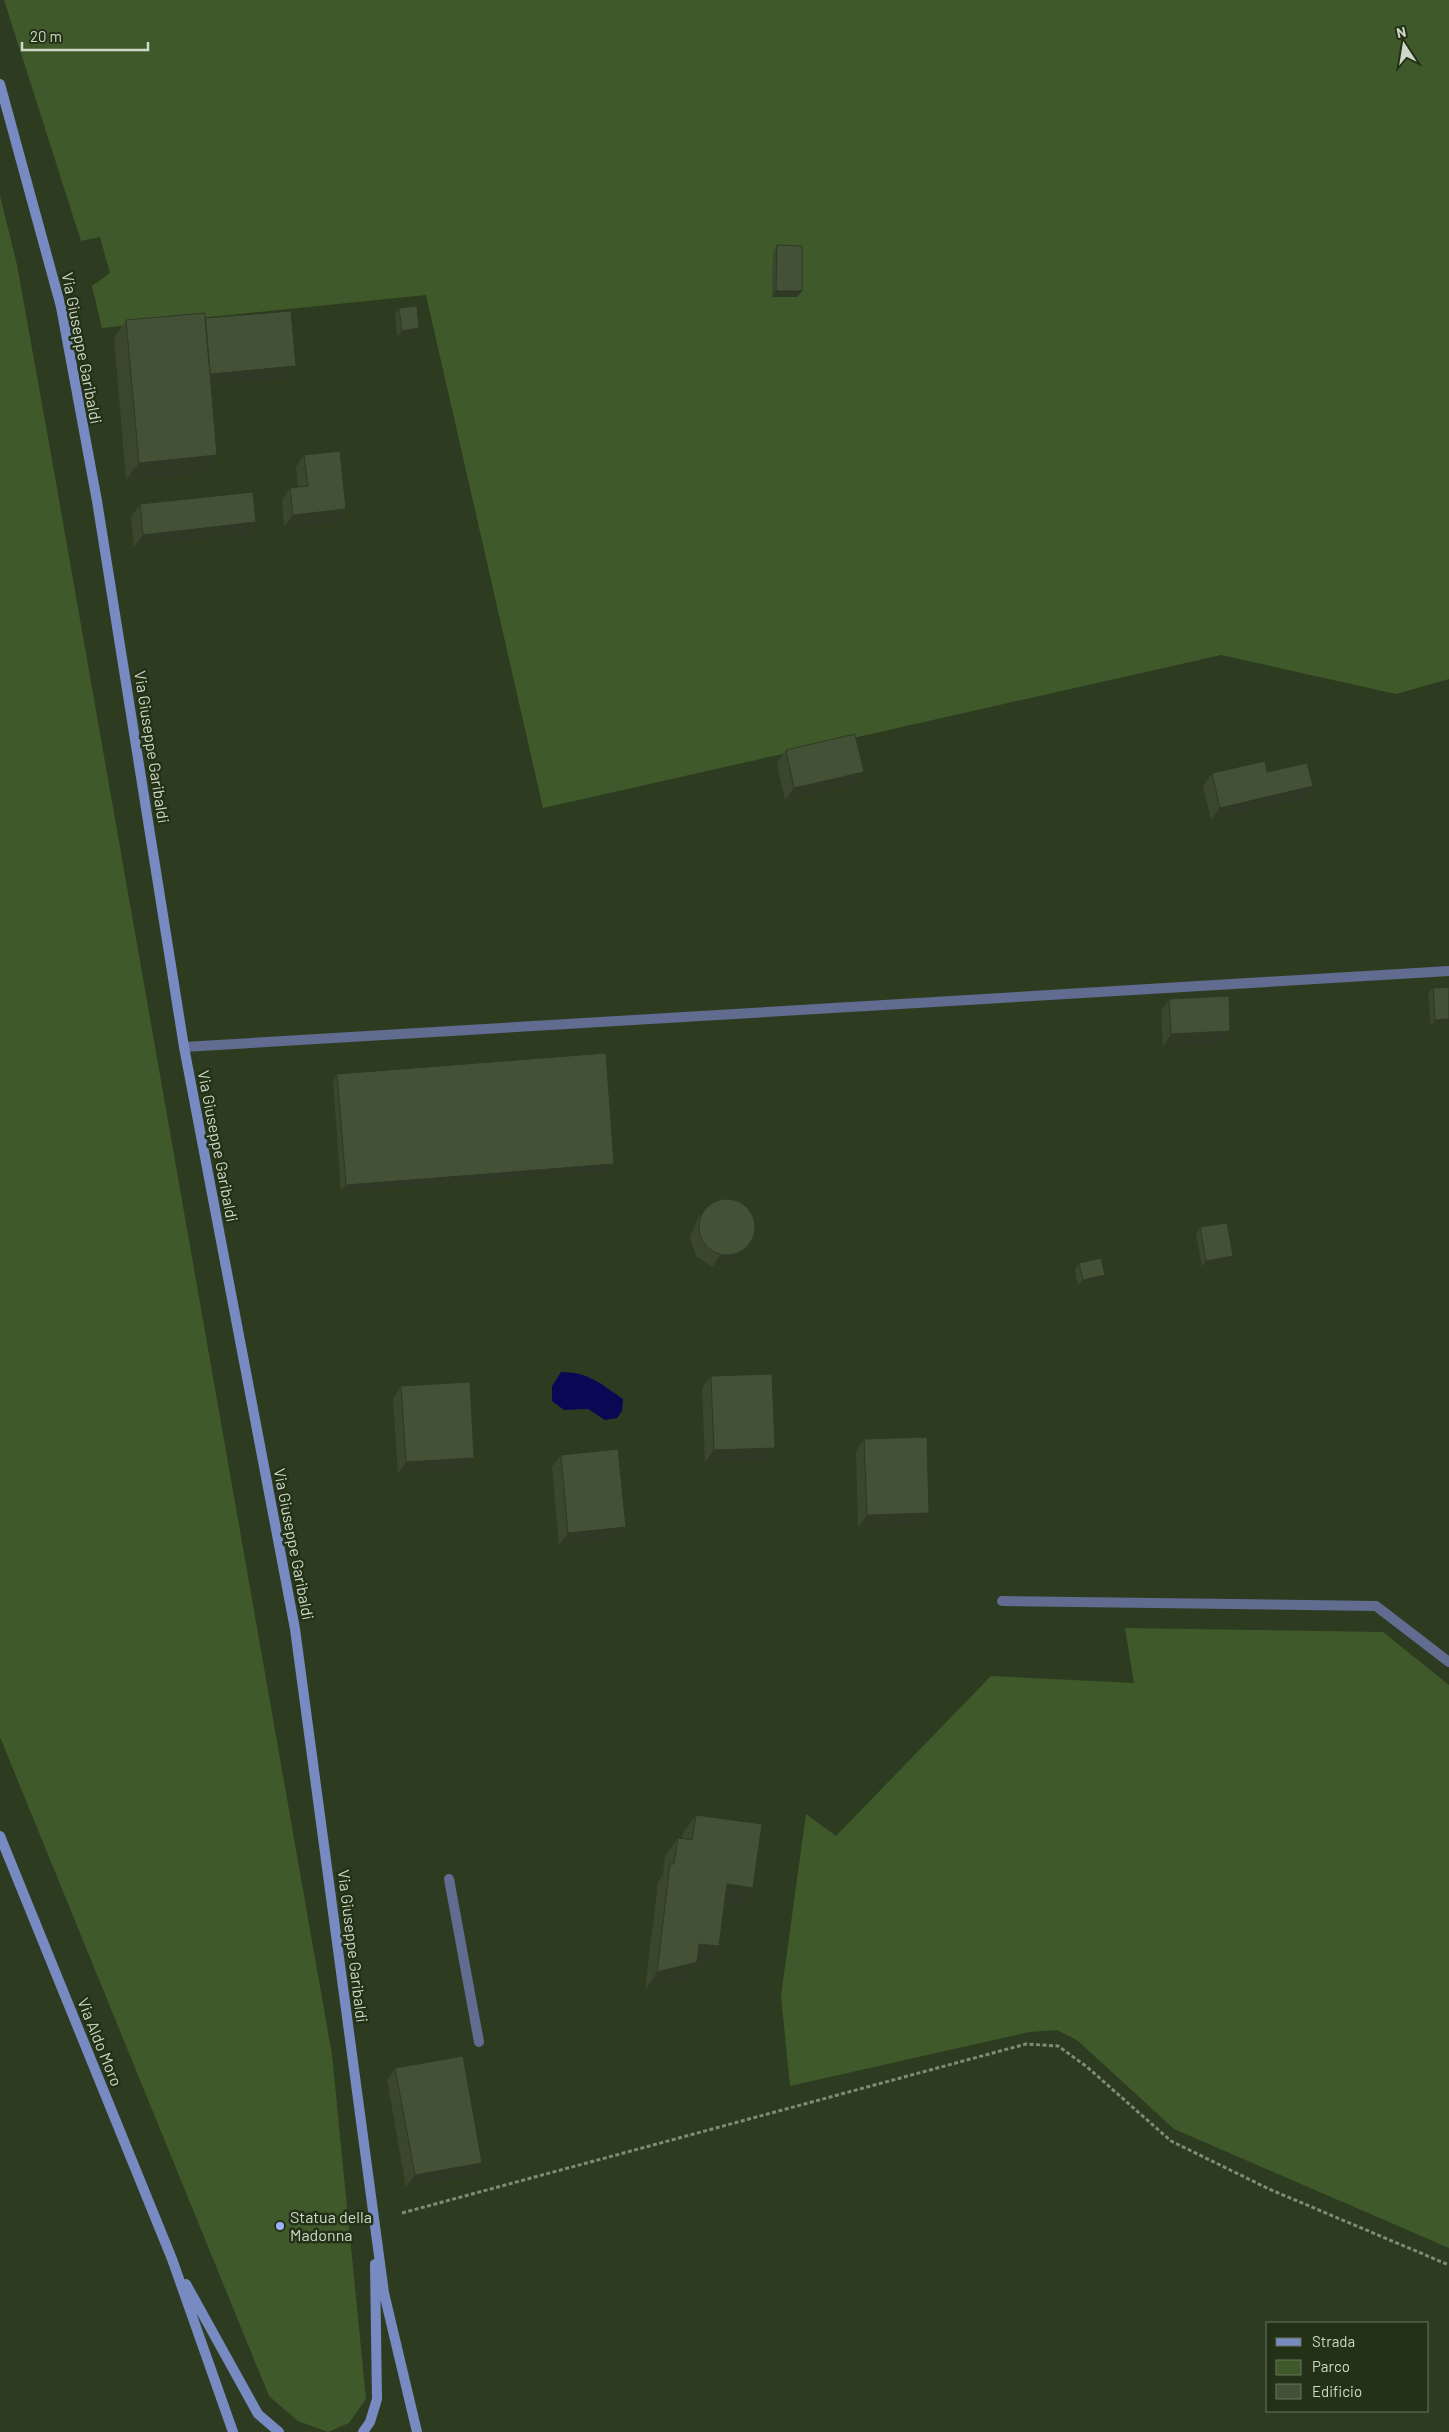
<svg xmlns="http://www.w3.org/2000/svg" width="1449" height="2432" viewBox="0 0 1449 2432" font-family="Barlow,sans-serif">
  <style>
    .green { fill: #40592a }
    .water { fill: #0a0855 }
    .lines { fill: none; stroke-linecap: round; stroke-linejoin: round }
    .path { stroke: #7f8b75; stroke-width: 3; stroke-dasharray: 4 2.5; stroke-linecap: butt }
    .lane { stroke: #616c90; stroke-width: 10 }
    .secondary { stroke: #788ac2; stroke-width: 10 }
    .wall { fill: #3a472e }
    .shaded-wall { fill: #2f3926 }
    .building { fill: #435236; stroke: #2f3926 }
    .poi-dot { fill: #9db4fd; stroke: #233217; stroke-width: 2 }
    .labels { text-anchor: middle; stroke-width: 5; stroke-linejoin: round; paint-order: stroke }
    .street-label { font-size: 16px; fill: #cfd8c8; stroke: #233217 }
    .poi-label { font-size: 16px; fill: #cfd8c8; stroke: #233217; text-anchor: start }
  </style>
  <rect width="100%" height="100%" fill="#2d3c21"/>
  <path class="green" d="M4,0H1449V679L1396,694L1221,655L543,808L426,295L102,328L92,286L110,273L100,237L81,241Z
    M0,196L17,265L52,460L332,2055L366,2399L349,2423L328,2432L298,2421L269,2396L0,1737Z
    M1125,1628L1383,1632L1449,1685V2248L1174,2129L1077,2040L1057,2030L1029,2032L790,2086L781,1996L806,1814L836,1836L991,1676L1134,1683Z"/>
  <path class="water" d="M561,1372C589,1372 601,1384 623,1399L622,1411L617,1418L605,1420L588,1409L564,1410L552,1401V1386Z"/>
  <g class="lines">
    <path class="path" d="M402,2213L1026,2044L1058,2046L1086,2066L1171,2141L1269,2189L1449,2265"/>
    <path class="lane" d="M184,1047L1449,971
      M1002,1601L1376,1606L1449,1662
      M449,1879L479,2042"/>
    <path class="secondary" d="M0,84L61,307L97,501L184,1047L295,1629L384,2293L417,2432
      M0,1836L172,2259L233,2432
      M186,2284L258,2414L279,2432
      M363,2432L370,2422L377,2399L375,2264"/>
  </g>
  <path class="wall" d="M777,245L797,297H772L773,252Z
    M399,308L419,328L415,335L397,337L395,314Z
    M205,318L287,378L211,386L204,473L126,480L114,338L126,320Z
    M304,455L338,522L284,527L282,500L290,488L298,487L296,467Z
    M140,504L256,522L248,534L134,547L131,517Z
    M786,750L855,784L785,800L777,763Z
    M1267,772L1304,799L1211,820L1203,786L1212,773Z
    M1449,987V1023L1448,1025L1431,1026L1428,994L1433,988Z
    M1169,999L1230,1031L1222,1043L1163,1047L1161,1011Z
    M337,1074L609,1171L341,1191L333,1080Z
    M707,1207L738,1261L721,1268L712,1267L696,1256L690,1237L698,1219Z
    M1200,1227L1228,1262L1202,1267L1196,1234Z
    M1079,1263L1105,1275L1100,1281L1078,1286L1075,1269Z
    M711,1376L775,1448L766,1460L705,1462L702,1388Z
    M401,1386L465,1470L398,1474L393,1399Z
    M864,1439L929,1513L920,1525L858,1528L856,1451Z
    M561,1455L617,1539L559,1545L552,1467Z
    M696,1815L753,1888L741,1906L724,1903L719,1946L706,1964L696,1963L685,1979L645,1990L658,1882L663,1874L665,1856L678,1838H682L683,1833Z
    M395,2068L474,2175L406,2187L387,2080Z"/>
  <path class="shaded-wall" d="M776,291H802L797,297H772Z
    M419,328L415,335L397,337L402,331Z
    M296,366L287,378L197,387L205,375Z
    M217,455L204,473L126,480L139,463Z
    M346,509L338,522L284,527L293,515Z
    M256,522L248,534L134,547L143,535Z
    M864,772L855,784L785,800L794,788Z
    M1313,786L1304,799L1211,820L1220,808Z
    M1449,1019V1023L1448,1025L1431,1026L1435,1020Z
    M1230,1031L1222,1043L1163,1047L1171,1034Z
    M614,1164L609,1171L341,1191L346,1185Z
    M746,1248L738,1261L721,1268L712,1267L720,1255Z
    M1233,1256L1228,1262L1202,1267L1206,1261Z
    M1105,1275L1100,1281L1078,1286L1083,1280Z
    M775,1448L766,1460L705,1462L714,1450Z
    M474,1458L465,1470L398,1474L406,1462Z
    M929,1513L920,1525L858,1528L867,1515Z
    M626,1527L617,1539L559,1545L568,1533Z
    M727,1884L753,1888L741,1906L714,1902Z
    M699,1944L719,1946L706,1964L696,1963L685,1979L645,1990L657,1972Z
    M482,2163L474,2175L406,2187L415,2175Z"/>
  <path class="building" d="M777,245L802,246V291H776Z
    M417,306L419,328L402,331L399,308Z
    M291,311L296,366L210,374L205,318Z
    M205,313L217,455L139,463L126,320Z
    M340,451L346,509L293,515L290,488L308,486L304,455Z
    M253,492L256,522L143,535L140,504Z
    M855,734L864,772L794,788L786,750Z
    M1265,761L1267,772L1307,763L1313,786L1220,808L1212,773Z
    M1449,987V1019L1435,1020L1433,988Z
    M1229,996L1230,1031L1171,1034L1169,999Z
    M606,1053L614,1164L346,1185L337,1074Z
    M699 1227a28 28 0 1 1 56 0a28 28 0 1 1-56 0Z
    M1227,1223L1233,1256L1206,1261L1200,1227Z
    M1101,1258L1105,1275L1083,1280L1079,1263Z
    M772,1374L775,1448L714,1450L711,1376Z
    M470,1382L474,1458L406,1462L401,1386Z
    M927,1437L929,1513L867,1515L864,1439Z
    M618,1449L626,1527L568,1533L561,1455Z
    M696,1815L762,1824L753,1888L727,1884L719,1946L699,1944L697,1962L657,1972L670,1864H674L678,1838L692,1840Z
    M463,2056L482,2163L415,2175L395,2068Z"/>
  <circle class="poi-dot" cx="280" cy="2226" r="5"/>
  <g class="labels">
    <g class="street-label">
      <text transform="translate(82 348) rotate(79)" y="6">Via Giuseppe Garibaldi</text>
      <text transform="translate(152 747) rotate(81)" y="6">Via Giuseppe Garibaldi</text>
      <text transform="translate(218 1146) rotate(79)" y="6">Via Giuseppe Garibaldi</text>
      <text transform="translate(294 1544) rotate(79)" y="6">Via Giuseppe Garibaldi</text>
      <text transform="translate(353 1946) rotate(83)" y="6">Via Giuseppe Garibaldi</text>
      <text transform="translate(100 2042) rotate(68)" y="6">Via Aldo Moro</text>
    </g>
    <g class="poi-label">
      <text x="290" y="2223">Statua della<tspan x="290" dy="18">Madonna</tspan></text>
    </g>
  </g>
  <rect x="1266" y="2322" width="162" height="90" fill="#233217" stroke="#68745e"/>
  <rect x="1276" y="2338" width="25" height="8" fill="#788ac2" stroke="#68745e"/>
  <text x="1312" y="2347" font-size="15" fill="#cfd8c8">Strada</text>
  <rect x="1276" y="2360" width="25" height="15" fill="#40592a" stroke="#68745e"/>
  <text x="1312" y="2372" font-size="15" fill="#cfd8c8">Parco</text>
  <rect x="1276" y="2384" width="25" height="15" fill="#435236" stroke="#68745e"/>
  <text x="1312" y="2397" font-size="15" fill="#cfd8c8">Edificio</text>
  <g transform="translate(1404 45) rotate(348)" stroke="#233217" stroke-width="4" paint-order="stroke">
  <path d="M0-4L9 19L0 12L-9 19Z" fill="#cfd8c8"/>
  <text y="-8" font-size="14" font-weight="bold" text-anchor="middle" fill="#cfd8c8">N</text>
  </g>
  <path d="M22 42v8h126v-8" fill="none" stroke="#cfd8c8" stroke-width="2.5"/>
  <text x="30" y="42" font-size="15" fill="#cfd8c8" stroke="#233217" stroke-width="4" paint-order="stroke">20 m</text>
</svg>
